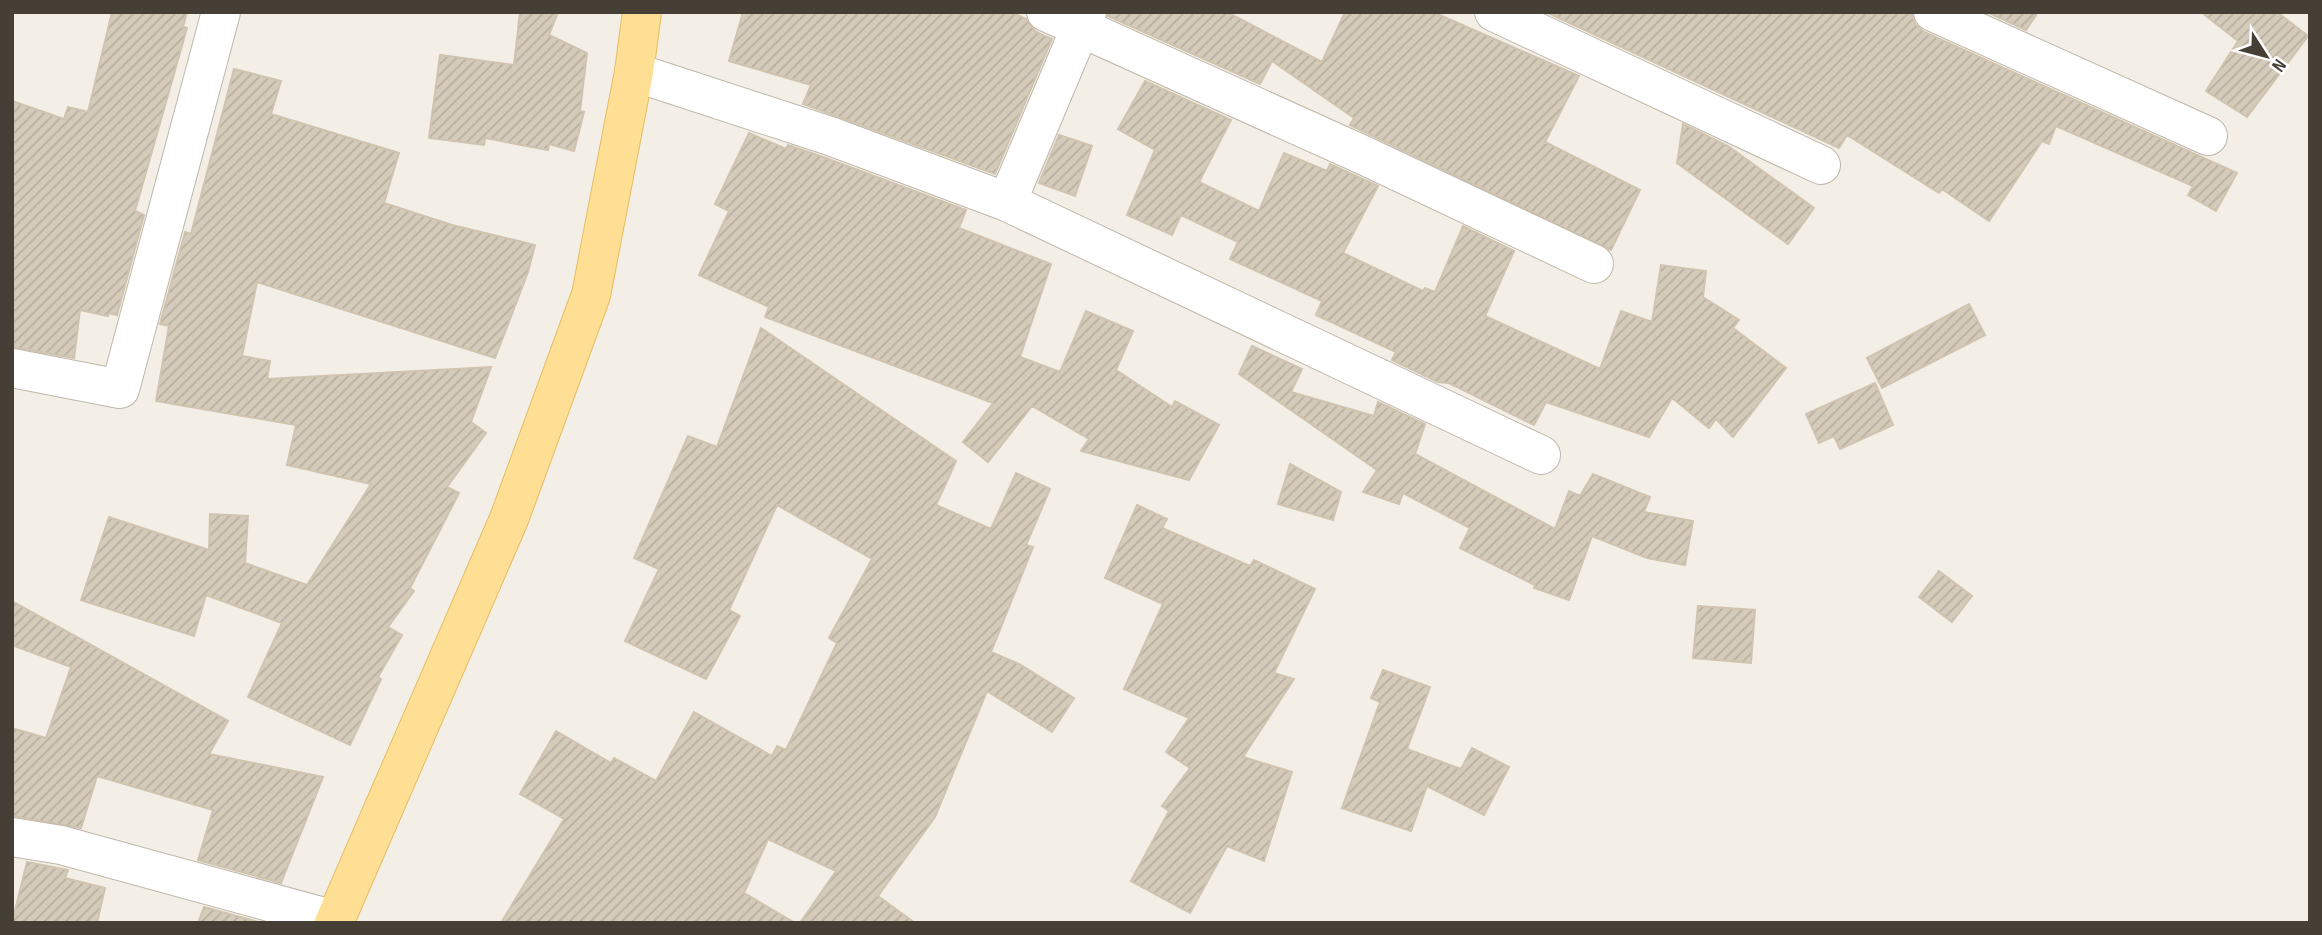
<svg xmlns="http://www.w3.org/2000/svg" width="2322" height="935" viewBox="0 0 2322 935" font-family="'Sofia Sans Condensed',sans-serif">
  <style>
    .building { fill: url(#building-hatch); stroke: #d0c3af; stroke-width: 2 }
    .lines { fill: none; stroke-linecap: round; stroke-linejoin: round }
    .minor-casing { stroke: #bfb7a9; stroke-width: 40 }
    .major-casing { stroke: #e5bc63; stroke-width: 40 }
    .minor { stroke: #fff; stroke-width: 38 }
    .major { stroke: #ffdf94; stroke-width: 38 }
  </style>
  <defs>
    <pattern id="building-hatch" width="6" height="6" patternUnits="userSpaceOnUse" patternTransform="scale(1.75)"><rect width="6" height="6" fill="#d5cbbb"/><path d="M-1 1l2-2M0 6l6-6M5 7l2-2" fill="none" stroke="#b8afa1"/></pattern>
  </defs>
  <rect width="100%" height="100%" fill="#f3efe6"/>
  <path class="building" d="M112,12H187L183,27L187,28L135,211L144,215L117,315L109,313L108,316L80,310L74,358L12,347V101L64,119L68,107L88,112Z
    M520,12H558L549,35L587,53L580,111L584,112L574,151L549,144L548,150L485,138L484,145L429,138L440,55L514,65Z
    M743,12H1011L1026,19L1036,32L1052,39L995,174L803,104L811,85L729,61Z
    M1108,12H1227L1322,62L1345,12H1433L1579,76L1545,142L1640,190L1611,250L1350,125L1354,118L1272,61L1260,84L1108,16Z
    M1546,12H1911L1915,24L1924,32L2237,173L2216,211L2188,195L2193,186L2056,126L2049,144L2042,141L1989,221L1942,189L1939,193L1847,135L1839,148Z
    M1987,12H2038L2026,30Z
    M2201,12H2277L2308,36L2247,117L2206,91L2238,41Z
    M234,69L281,81L271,114L399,153L384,203L452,225L535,245L528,272L495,358L257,282L242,356L270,361L267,379L491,367L471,422L486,433L447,487L459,493L410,588L414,591L388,627L402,635L378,677L381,679L350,745L248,697L282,623L206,595L194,636L81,600L109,517L209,550L210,514L248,516L245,563L307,585L371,484L287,465L296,425L156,401L169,326L160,324L185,232L191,234Z
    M1145,81L1231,120L1199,182L1259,211L1284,153L1327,171L1330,164L1378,186L1343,253L1423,291L1425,288L1435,292L1463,226L1514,251L1485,316L1600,369L1621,311L1652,322L1661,265L1706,271L1703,297L1739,320L1733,328L1786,368L1733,437L1716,419L1709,428L1672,398L1649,437L1546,402L1534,425L1449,383L1438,382L1392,360L1396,352L1316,315L1322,301L1230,259L1238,242L1181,215L1172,235L1127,215L1155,150L1118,129Z
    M1683,124L1728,146L1814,208L1788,244L1677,163Z
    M749,133L786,149L788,145L823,157L966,210L959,228L1051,264L1020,357L1060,372L1086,311L1133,331L1116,370L1172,407L1175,401L1219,425L1189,480L1081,451L1089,439L1032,406L988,462L963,442L993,403L765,317L769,307L699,275L729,211L715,204Z
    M1059,135L1092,146L1075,196L1039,183Z
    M1969,304L1985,335L1882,388L1867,358Z
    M761,328L956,461L936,505L991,529L1016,473L1050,489L1026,545L1033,547L991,652L1019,664L1074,698L1052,732L987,691L935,817L878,896L915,923H800L836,871L768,839L744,893L795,923H501L564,819L520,794L556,731L611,763L614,758L656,781L694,712L772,756L777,746L786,750L837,643L829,638L872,559L777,505L729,610L740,616L706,679L625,641L659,569L634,558L688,436L717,447Z
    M1252,346L1302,369L1291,392L1374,416L1378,402L1425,424L1415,454L1555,529L1569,491L1580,496L1593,474L1650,497L1644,512L1693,521L1685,565L1647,558L1592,536L1569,600L1534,588L1535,585L1460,548L1470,528L1403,493L1399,504L1363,492L1377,470L1239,374Z
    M1875,383L1893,425L1840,449L1834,436L1819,443L1806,414Z
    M1290,464L1341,492L1333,520L1278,504Z
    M1137,505L1167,519L1162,528L1250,566L1254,560L1315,589L1274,673L1294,679L1243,757L1292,772L1264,861L1227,846L1190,913L1131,881L1169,811L1162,806L1190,768L1166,752L1189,718L1124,689L1163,604L1105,578Z
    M1939,571L1972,596L1952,622L1919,597Z
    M12,601L228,721L209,754L323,777L281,883L198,860L213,810L97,776L81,828L12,816V728L46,738L71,667L12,645Z
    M1698,606L1755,610L1751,663L1693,658Z
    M1383,670L1430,687L1407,749L1461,769L1472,748L1509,767L1484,815L1427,786L1411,831L1342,808L1380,702L1371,698Z
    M27,862L68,870L65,878L105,888L97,923H12Z
    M204,907L262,923H198Z"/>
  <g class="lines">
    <g class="minor-casing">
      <path id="minor" d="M1046,12L1363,155L1594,264
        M1494,12L1821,165
        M1933,12L2208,136
        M634,72L830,136L1007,202L1541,455
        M1007,202L1087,12
        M12,368L120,389L221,12
        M12,837L61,845L335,920"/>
    </g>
    <g class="major-casing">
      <path id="major" d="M334,923L509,519L591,295L634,72L642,12"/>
    </g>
    <use href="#minor" class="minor"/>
    <use href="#major" class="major"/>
  </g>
  <rect width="2322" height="935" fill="none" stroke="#463f35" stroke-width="28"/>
  <g transform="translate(2266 56) rotate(126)" stroke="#ffffff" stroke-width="5" paint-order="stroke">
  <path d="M0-5L12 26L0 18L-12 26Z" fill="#463f35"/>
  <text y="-10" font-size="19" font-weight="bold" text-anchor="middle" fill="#463f35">N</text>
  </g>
</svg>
